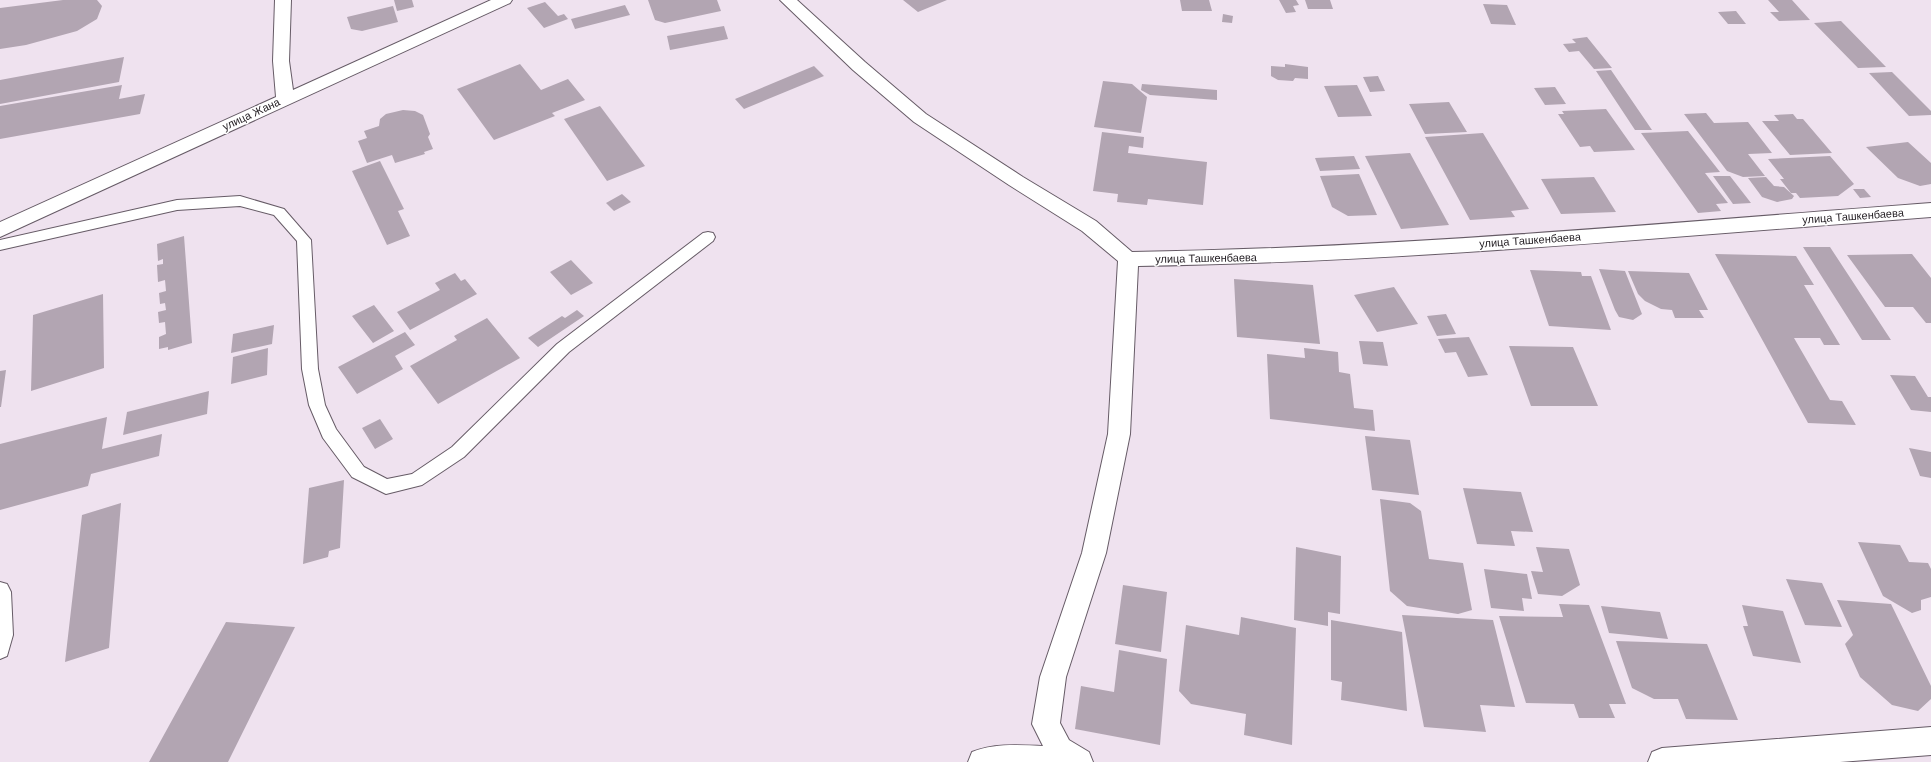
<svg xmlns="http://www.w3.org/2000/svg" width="1931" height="762" viewBox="0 0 1931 762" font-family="Arial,sans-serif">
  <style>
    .building { fill: #b2a5b2 }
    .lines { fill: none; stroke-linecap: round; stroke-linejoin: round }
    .service-casing { stroke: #665b66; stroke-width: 2 }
    .minor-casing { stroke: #665b66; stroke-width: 2 }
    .service { fill: #fff; fill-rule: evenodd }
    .minor { fill: #fff; fill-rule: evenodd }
    .labels { text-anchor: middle; stroke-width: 3; stroke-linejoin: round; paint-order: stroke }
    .street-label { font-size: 11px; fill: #272227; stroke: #fff }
  </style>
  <rect width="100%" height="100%" fill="#efe2ef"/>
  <path class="building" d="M63,0H97L102,6L97,19L77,31L26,45L0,49V8Z
    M394,0H412L414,7L397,11Z
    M648,0H717L721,11L665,23L655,20Z
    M903,0H947L918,12Z
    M1180,0H1209L1212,11H1182Z
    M1279,0H1296L1299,5L1293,6L1296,12L1286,13Z
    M1305,0H1330L1333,9H1308Z
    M1768,0H1792L1810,20L1779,21L1770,12H1779Z
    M545,2L558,16L564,14L568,19L544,28L527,8Z
    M1483,4L1507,5L1516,25L1491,24Z
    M625,5L630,15L575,29L571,19Z
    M393,6L398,22L362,31L351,29L347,17Z
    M1736,11L1746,24H1728L1718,12Z
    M1223,14L1233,16L1232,23L1222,22Z
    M1841,21L1886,67L1858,68L1814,23Z
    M724,26L728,39L670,50L667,36Z
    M1587,37L1612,68L1594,69L1579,51L1569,52L1563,44L1576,43L1572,39Z
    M124,57L119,82L0,104V80Z
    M520,64L541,90L568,79L585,100L552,113L555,116L494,140L457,89Z
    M1285,64L1308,67V79L1295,78L1293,81L1278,80L1271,76V66L1285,67Z
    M814,66L824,76L744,109L735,99Z
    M1611,70L1652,130H1635L1596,71Z
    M1892,72L1931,111V115L1909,116L1869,73Z
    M1378,76L1385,91L1370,92L1363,77Z
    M1103,81L1132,84L1147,97L1141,133L1094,127Z
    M1142,84L1217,90V100L1150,95L1141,90Z
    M122,85L119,99L145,94L140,114L0,139V106Z
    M1357,85L1372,116L1338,117L1324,86Z
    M1555,87L1566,104L1545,105L1534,88Z
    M1449,102L1467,132L1425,134L1409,104Z
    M600,106L645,166L607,181L564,119Z
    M1606,109L1635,150L1594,152L1590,146L1580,147L1558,114H1564L1562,111Z
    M403,110L415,111L423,115L430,134L428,137L433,149L424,152L425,154L395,163L392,155L367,163L358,141L367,138L364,131L379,126L380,119L386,114Z
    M1706,113L1714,123L1748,122L1772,153L1748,154L1765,176L1743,177L1727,171L1684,114Z
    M1793,114L1797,119H1803L1832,153L1790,155L1762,121H1779L1774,115Z
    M1688,131L1720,172L1705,173L1728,203L1716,204L1721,211L1698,213L1641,133Z
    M1102,132L1144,137L1143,148L1129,146L1128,153L1207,162L1203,205L1148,199L1147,205L1117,202L1118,194L1093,191Z
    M1483,133L1529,209L1511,211L1515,217L1470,220L1425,137Z
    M1908,142L1931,163V184L1920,186L1898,178L1866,147Z
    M1410,153L1449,225L1401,229L1365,156Z
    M1354,156L1360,169L1320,171L1315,158Z
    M1830,156L1854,184L1838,196L1800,198L1796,193H1791L1780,179H1784L1768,159Z
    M380,161L404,209L398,211L410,236L387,245L352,171Z
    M1359,174L1377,215L1348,216L1332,207L1320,176Z
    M1713,176H1730L1751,203L1733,204Z
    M1594,177L1616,212L1561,214L1541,179Z
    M1766,177L1774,186L1784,187L1794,196L1792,199L1777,202L1762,197L1748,178Z
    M1853,189H1864L1871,197L1860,198Z
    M622,194L631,202L614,211L606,203Z
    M184,236L192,343L168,350V347L159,349V337L166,334L165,322L159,323L158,312L166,310L165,303L160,304L159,293L166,291L165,280L158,282L157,265L163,264V259L158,261L157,244Z
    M1803,247H1830L1891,340H1862Z
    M1715,254L1796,256L1814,285H1804L1840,345H1824L1820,338H1794L1830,400L1842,401L1856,425L1808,423Z
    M1912,254L1931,278V323H1926L1913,307H1885L1847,255Z
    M571,260L593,283L571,295L550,272Z
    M1599,269L1625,271L1642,314L1633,320L1619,317L1615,310Z
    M1530,270L1581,272L1582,276H1591L1611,330L1549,326Z
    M1628,271L1689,273L1708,310H1699L1704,318H1675L1672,310L1661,309L1645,301L1638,294Z
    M455,273L461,281L465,279L477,294L410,330L397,312L440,290L435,283Z
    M1234,279L1313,285L1320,344L1237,337Z
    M1394,287L1418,324L1377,332L1354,295Z
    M103,294L104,368L31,391L33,315Z
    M374,305L394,331L373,343L352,316Z
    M577,310L584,316L538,347L528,338L562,316L565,318Z
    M1446,314L1456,334L1437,336L1427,316Z
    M487,318L520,358L438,404L410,366L457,340L454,336Z
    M274,325L272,344L231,353L233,334Z
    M405,332L415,345L395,356L403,369L357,394L338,367Z
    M1469,337L1488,375L1468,377L1456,352L1445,353L1438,339Z
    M1359,341L1383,342L1388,366L1363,364Z
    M1509,346L1573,347L1598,406H1531Z
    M268,348L267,375L231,384L233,357Z
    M1304,348L1338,352L1339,372L1350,374L1354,408L1373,410L1375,431L1270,419L1267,354L1305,358Z
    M6,370L1,407H0V371Z
    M1890,375L1915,376L1928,397H1931V412L1911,410Z
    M209,391L207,414L123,435L127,412Z
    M107,417L102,449L162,434L159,456L91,474L88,486L0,510V444Z
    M380,419L393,439L375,449L362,428Z
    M1365,436L1410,440L1419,495L1372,490Z
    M1909,448L1931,452V478L1920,476Z
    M344,480L340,548L329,551L328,557L303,564L309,488Z
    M1463,488L1521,492L1533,532L1511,531L1515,546L1477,544Z
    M1380,499L1410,503L1421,511L1429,559L1463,563L1472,610L1458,614L1407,606L1390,591Z
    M121,503L109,648L65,662L82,515Z
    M1858,542L1900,545L1909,562L1928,563L1931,569V597L1921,600V610L1912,613L1883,596Z
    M1296,547L1341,556L1340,614L1328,612V626L1294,620Z
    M1536,547L1569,549L1580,585L1562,596L1538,594L1531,571L1543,572Z
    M1484,569L1527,574L1532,599L1522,598L1524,611L1491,608Z
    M1786,579L1822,583L1842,627L1805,625Z
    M1123,585L1167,592L1161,652L1115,644Z
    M1837,600L1891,604L1931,686V699L1918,711L1892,705L1860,677L1845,644L1853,635Z
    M1559,604L1589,605L1626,704H1609L1615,718H1579L1574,704L1526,703L1499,616L1563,617Z
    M1742,605L1783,611L1801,663L1753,656L1743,626H1748Z
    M1601,606L1660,612L1668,639L1609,633Z
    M1402,615L1493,620L1515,707L1480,705L1486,732L1424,727Z
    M1241,617L1296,628L1292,745L1244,735L1246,714L1191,704L1179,691L1186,625L1239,635Z
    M1331,620L1402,632L1407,711L1341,700L1342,682L1331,680Z
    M226,622L295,627L228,762H149Z
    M1616,641L1707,644L1738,720L1686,719L1678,699H1654L1632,688Z
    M1119,650L1167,659L1160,745L1075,729L1081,686L1114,692Z"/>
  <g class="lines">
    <g class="service-casing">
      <path id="service" d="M240,196L284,209L311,240L318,369L325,405L336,429L364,467L387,479L412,474L452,447L557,344L703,233L708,232L713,233L715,237L713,241L569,352L464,457L422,485L386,494L352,477L323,438L309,405L302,369L297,241L274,215L240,206L177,210L0,250V240L177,200Z
        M0,582L7,584L11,592L13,635L7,656L0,659Z"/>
    </g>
    <g class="minor-casing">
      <path id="minor" d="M275,0H291L289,61L293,90L491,0H512L510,3L0,237V222L276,97L273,61Z
        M780,0H797L865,62L926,114L1023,177L1096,221L1132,252C1399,248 1665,223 1931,203V217C1667,237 1403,262 1138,266L1130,434L1106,553L1066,677L1060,723L1069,740L1089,752L1093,762H968L972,752C994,743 1019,745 1043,746L1032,724L1040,677L1082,553L1108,434L1118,261L1082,231L1009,185L914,122L853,70Z
        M1931,727V755L1840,762H1648L1652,752L1662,748Z"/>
    </g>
    <use href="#service" class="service"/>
    <use href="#minor" class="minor"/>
  </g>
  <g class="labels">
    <g class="street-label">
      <text transform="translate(251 114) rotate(-25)" y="4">улица Жана</text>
      <text transform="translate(1853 216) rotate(-4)" y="4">улица Ташкенбаева</text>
      <text transform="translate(1530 240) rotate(-4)" y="4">улица Ташкенбаева</text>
      <text transform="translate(1206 258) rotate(-1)" y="4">улица Ташкенбаева</text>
    </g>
  </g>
</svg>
